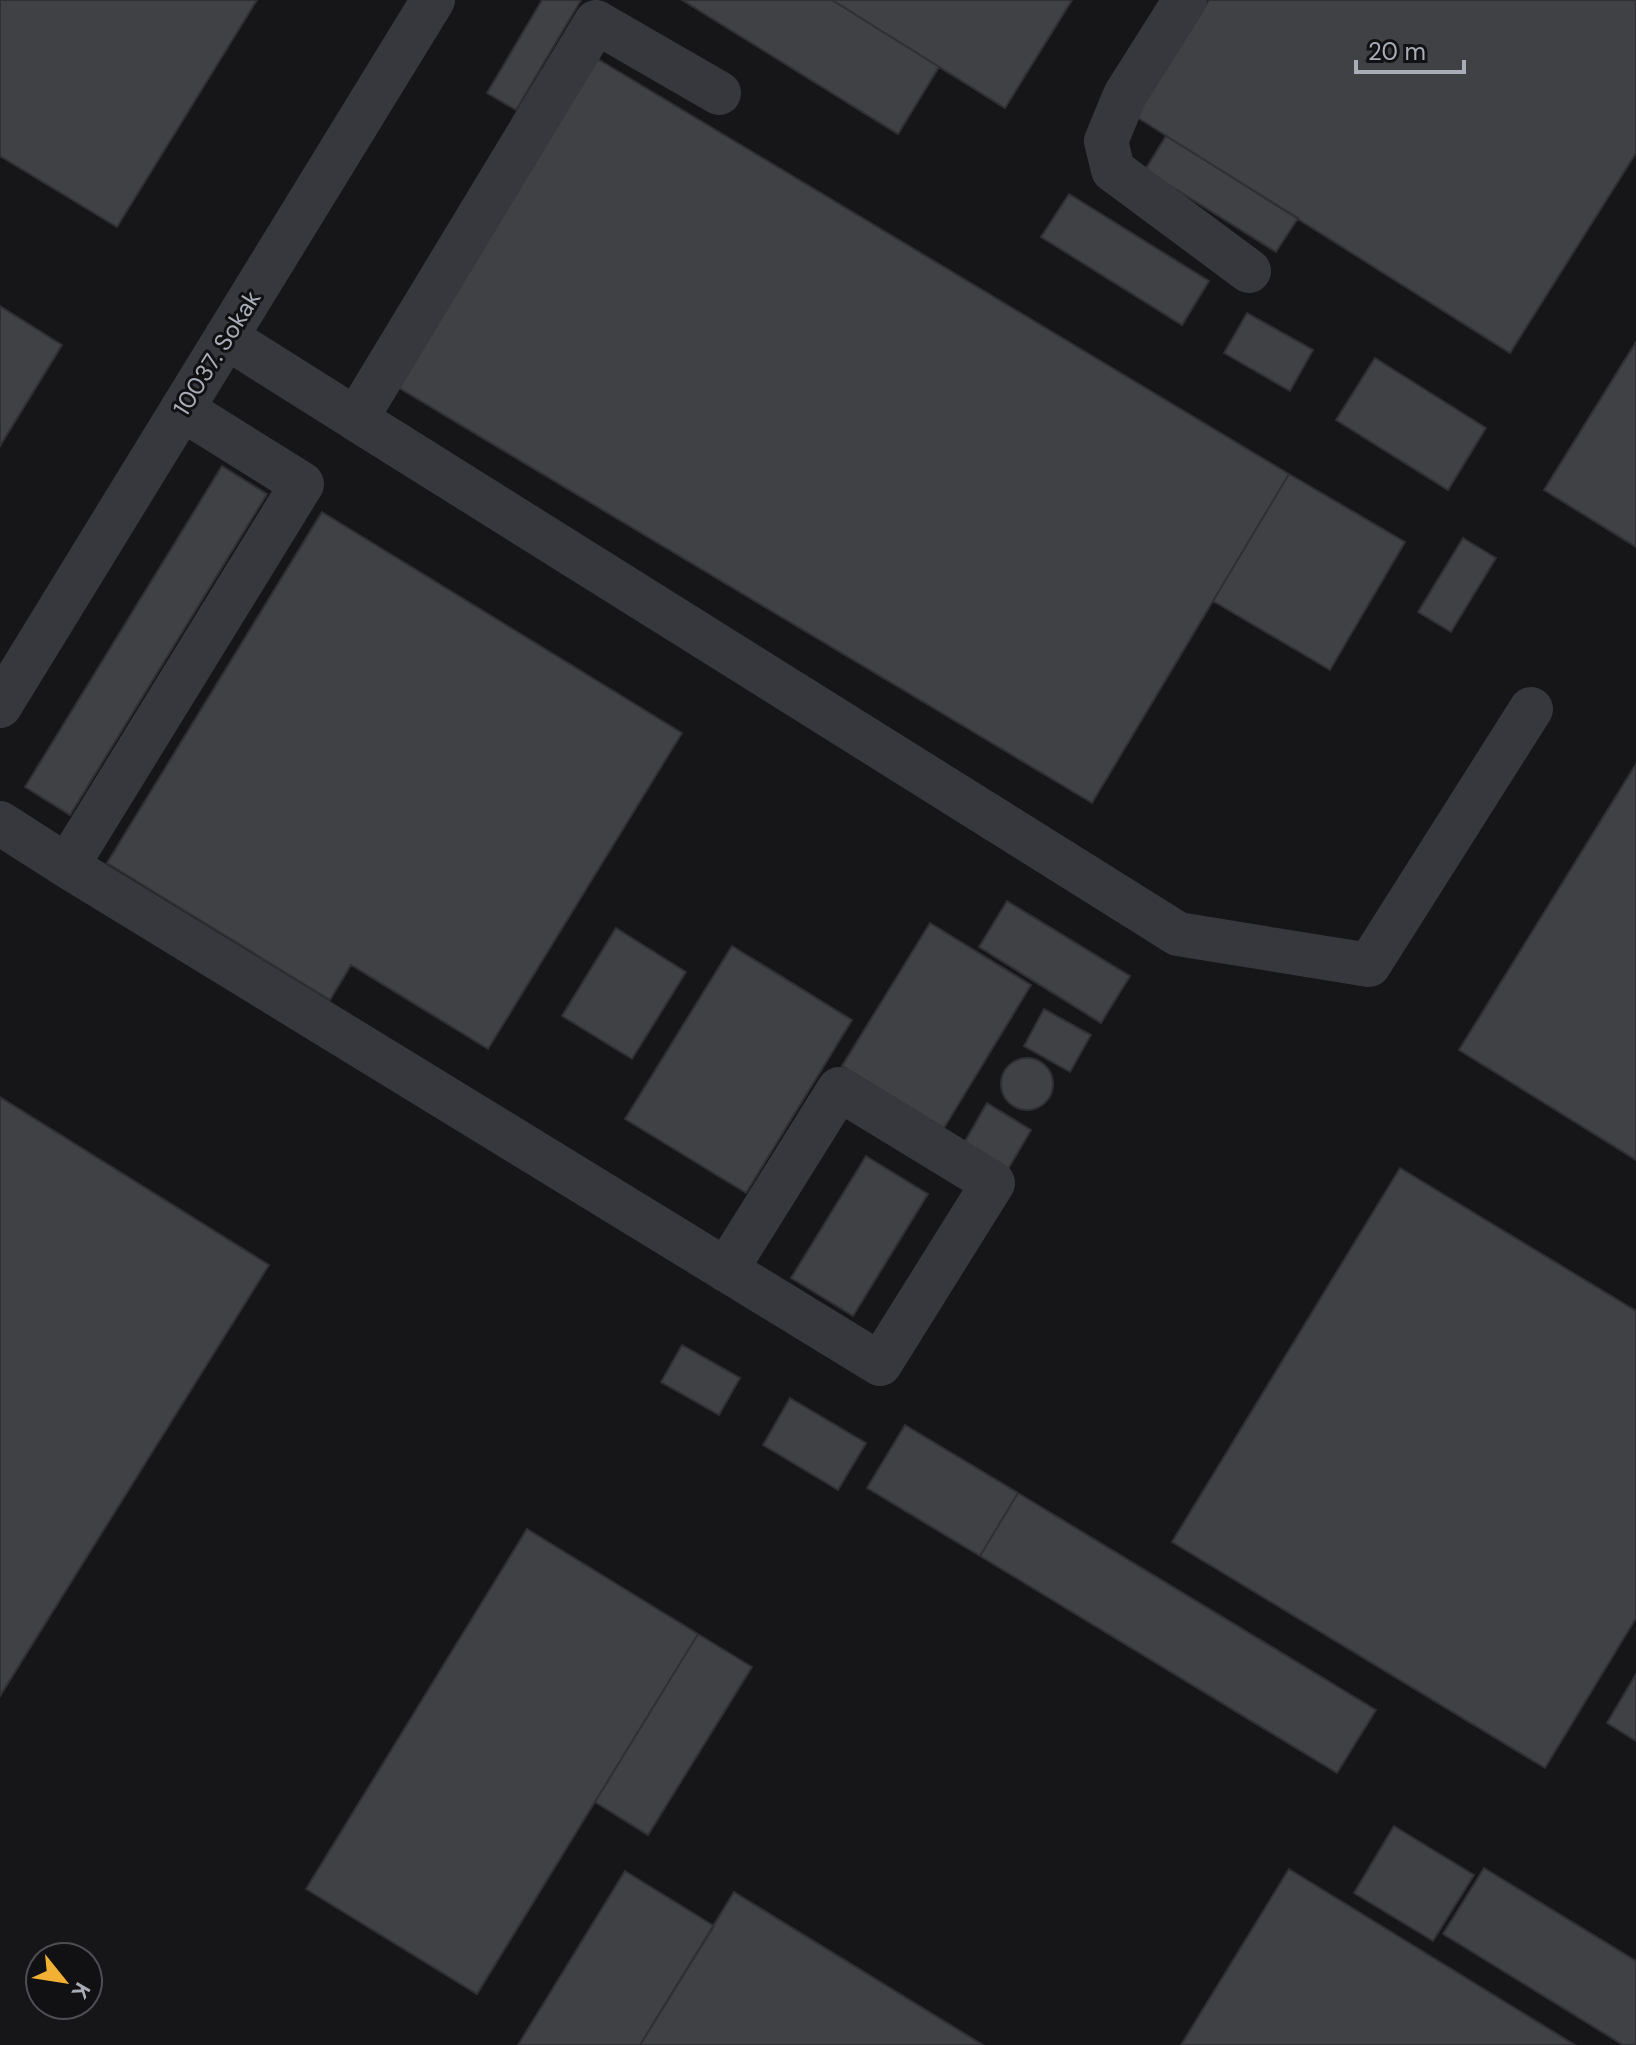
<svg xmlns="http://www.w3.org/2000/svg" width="1636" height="2045" viewBox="0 0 1636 2045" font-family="'DM Sans',sans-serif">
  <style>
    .building { fill: #404145; stroke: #303034; stroke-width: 2 }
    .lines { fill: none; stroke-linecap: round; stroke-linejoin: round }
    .minor { stroke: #37383d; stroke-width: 44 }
    .labels { text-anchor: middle; stroke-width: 6; stroke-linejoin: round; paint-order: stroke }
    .street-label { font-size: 24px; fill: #a8adb8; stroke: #111113 }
  </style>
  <rect width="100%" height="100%" fill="#161618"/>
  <path class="building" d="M0,0H257L117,227L0,156Z
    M542,0H581L516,110L487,93Z
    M682,0H832L939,67L898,134Z
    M832,0H1072L1005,108Z
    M1209,0H1636V153L1510,353L1135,116Z
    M596,58L1289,474L1092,803L399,388Z
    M1166,136L1298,218L1276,252L1145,170Z
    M1069,194L1209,281L1182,325L1041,237Z
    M0,306L62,345L0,446Z
    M1247,313L1313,350L1290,391L1224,353Z
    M1636,342V547L1544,490Z
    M1375,358L1486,428L1448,490L1336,420Z
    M222,466L267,494L70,815L25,787Z
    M1289,474L1405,542L1330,670L1213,601Z
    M322,512L682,733L488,1049L351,965L330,1000L107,863Z
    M1463,538L1496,558L1451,632L1418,612Z
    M1636,764V1160L1459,1050Z
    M1007,901L1130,976L1101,1023L979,947Z
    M930,923L1031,985L944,1128L842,1066Z
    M616,928L686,972L632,1059L562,1016Z
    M732,946L852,1020L746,1193L625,1119Z
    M1044,1009L1091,1035L1070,1072L1024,1046Z
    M1001 1084a26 26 0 1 1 52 0a26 26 0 1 1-52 0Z
    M0,1097L269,1265L0,1696Z
    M987,1103L1031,1130L1007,1171L963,1145Z
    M866,1156L928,1194L853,1316L791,1278Z
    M1400,1168L1636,1311V1618L1545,1768L1172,1542Z
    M682,1345L740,1378L719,1415L661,1382Z
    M790,1398L866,1443L838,1490L763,1445Z
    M905,1425L1018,1493L980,1556L867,1488Z
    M1018,1493L1376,1710L1337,1773L980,1556Z
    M527,1529L698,1634L477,1994L306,1889Z
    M698,1634L752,1667L648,1835L595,1802Z
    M1636,1674V1741L1607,1723Z
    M1394,1826L1474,1875L1433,1941L1354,1893Z
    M1484,1868L1636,1961V2045H1623L1443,1934Z
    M1289,1869L1575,2045H1181Z
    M625,1871L714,1926L640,2045H518Z
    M734,1892L983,2045H640Z"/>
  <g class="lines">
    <path class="minor" d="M1185,0L1125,95L1106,141L1113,170L1249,271
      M226,337L356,419L596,22L719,93
      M356,419L1178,934L1369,965L1531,709
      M0,706L433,0
      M0,823L67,866L302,484L182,409
      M67,866L880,1364L993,1183L839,1089L726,1270"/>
  </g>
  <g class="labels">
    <g class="street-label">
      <text transform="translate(217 353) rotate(-58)" y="8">10037. Sokak</text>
    </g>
  </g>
  <g transform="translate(64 1981) rotate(120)"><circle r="38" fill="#111113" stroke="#4d4f55" stroke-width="2"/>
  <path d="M0-6L14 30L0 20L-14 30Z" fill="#f2b134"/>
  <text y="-12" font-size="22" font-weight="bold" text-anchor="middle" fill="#a8adb8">K</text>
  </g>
  <path d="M1356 60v12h108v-12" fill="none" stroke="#a8adb8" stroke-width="4"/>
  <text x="1368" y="60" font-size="24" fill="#a8adb8" stroke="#111113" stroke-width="6" paint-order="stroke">20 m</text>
</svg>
